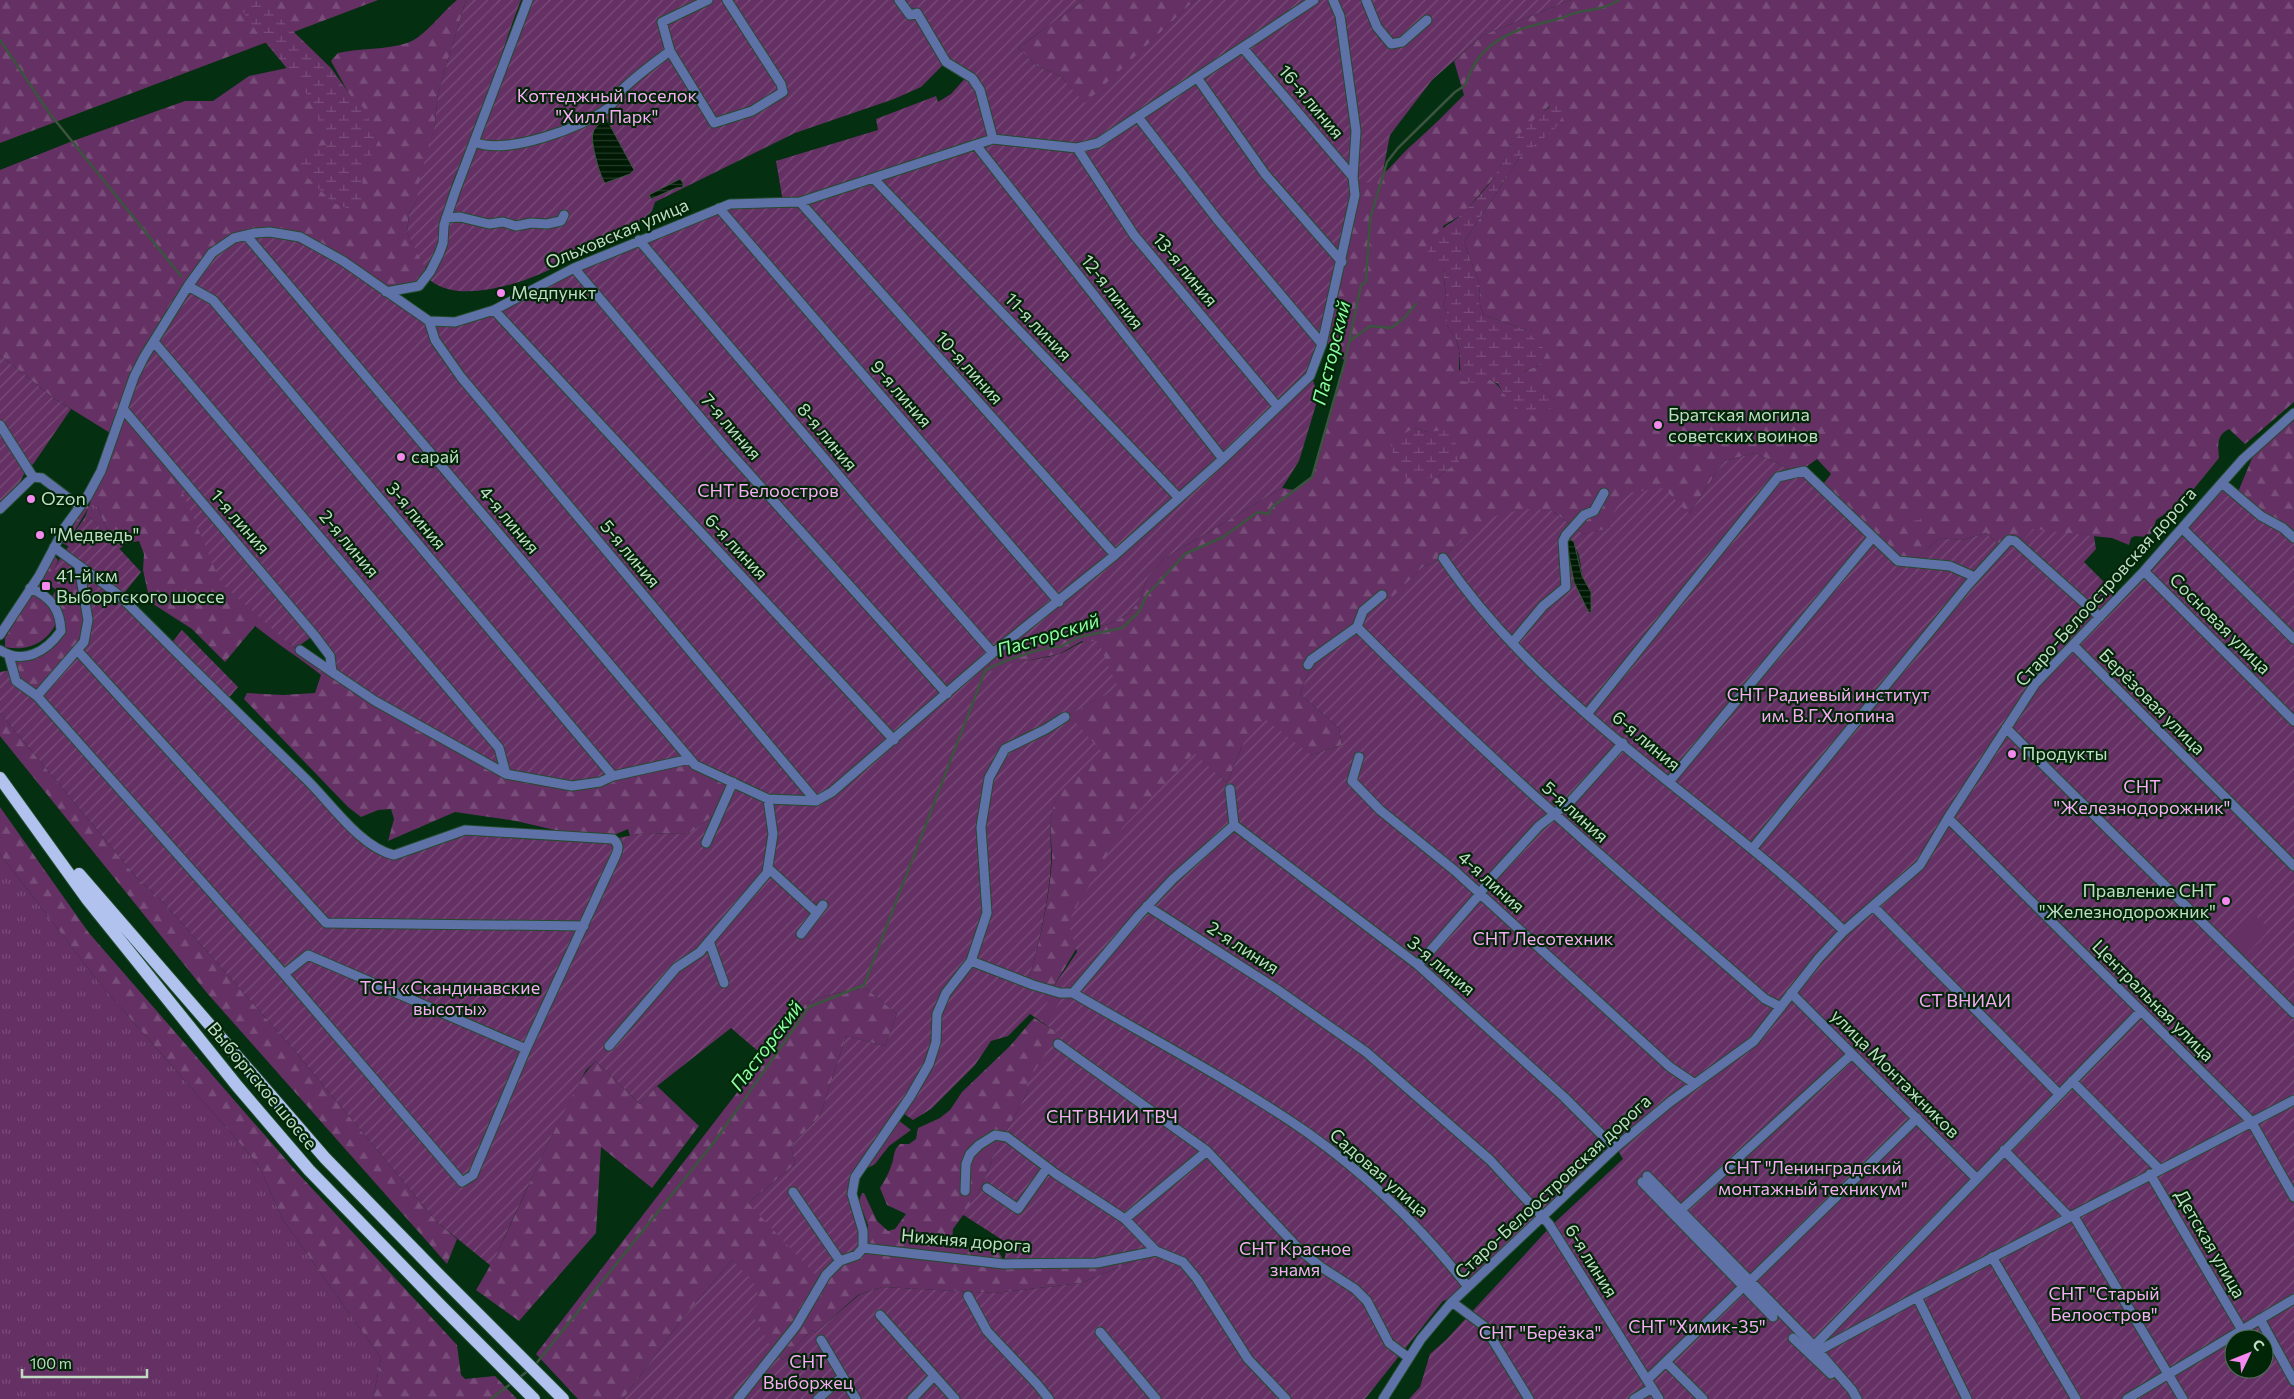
<svg xmlns="http://www.w3.org/2000/svg" width="2294" height="1399" viewBox="0 0 2294 1399" font-family="Commissioner,sans-serif">
  <style>
    .grass { fill: url(#grass-tufts) }
    .forest { fill: url(#forest-firs); fill-rule: evenodd }
    .wetland { fill: url(#wetland-marsh) }
    .garden { fill: url(#garden-furrows); fill-rule: evenodd }
    .pitch { fill: #653064 }
    .water { fill: url(#water-rules); stroke: #3a543e }
    .lines { fill: none; stroke-linecap: round; stroke-linejoin: round }
    .stream { stroke: #3a543e; stroke-width: 2.5 }
    .minor-casing { stroke: #234b2e; stroke-width: 11 }
    .primary-casing { stroke: #234b2e; stroke-width: 14 }
    .minor { stroke: #5f72a7; stroke-width: 9 }
    .primary { stroke: #b1c2ee; stroke-width: 12 }
    .poi-dot { fill: #f489f0; stroke: #002507; stroke-width: 2 }
    .labels { text-anchor: middle; stroke-width: 4.5; stroke-linejoin: round; paint-order: stroke }
    .park-label { font-size: 18px; fill: #f9acf5; stroke: #002507 }
    .street-label { font-size: 18px; fill: #c1dcc4; stroke: #002507 }
    .poi-label { font-size: 18px; fill: #c1dcc4; stroke: #002507; text-anchor: start }
    .water-label { font-size: 19px; font-style: italic; fill: #8dfda2; stroke: #002507 }
  </style>
  <defs>
    <pattern id="grass-tufts" width="24" height="20" patternUnits="userSpaceOnUse" patternTransform="scale(1.25)"><rect width="24" height="20" fill="#653064"/><path d="M3 7l-1-3M5 7V3M7 7l1-3M15 17l-1-3M17 17v-4M19 17l1-3" fill="none" stroke="#794d79"/></pattern>
    <pattern id="forest-firs" width="22" height="20" patternUnits="userSpaceOnUse" patternTransform="scale(1.25)"><rect width="22" height="20" fill="#653064"/><path d="M5 1l3.5 6h-7zM16 11l3.5 6h-7z" fill="#794d79"/></pattern>
    <pattern id="wetland-marsh" width="20" height="14" patternUnits="userSpaceOnUse" patternTransform="scale(1.25)"><rect width="20" height="14" fill="#653064"/><path d="M1 5h8M5 5V1M11 12h8M15 12V8" fill="none" stroke="#794d79"/></pattern>
    <pattern id="garden-furrows" width="10" height="10" patternUnits="userSpaceOnUse" patternTransform="scale(1.25)"><rect width="10" height="10" fill="#653064"/><path d="M-1 1l2-2M0 10L10 0M9 11l2-2" fill="none" stroke="#794d79"/></pattern>
    <pattern id="water-rules" width="6" height="5" patternUnits="userSpaceOnUse" patternTransform="scale(1.25)"><rect width="6" height="5" fill="#001905"/><path d="M0 2.5h6" fill="none" stroke="#233a28"/></pattern>
  </defs>
  <rect width="100%" height="100%" fill="#052f11"/>
  <path class="grass" d="M91,501L98,508L106,528L119,544V549L90,517L70,547L66,545L85,517Z
    M0,854L101,985L258,1164L283,1220L381,1358L373,1399H0Z"/>
  <path class="forest" d="M0,0H378L0,143Z
    M457,0H466L438,93L435,125L417,199L409,214L407,233L429,274L422,284L401,291L173,470L288,643L324,667L689,760L733,782L720,810L689,834L644,833L630,836L628,829L614,835L572,834L516,821L455,812L388,841L394,819L391,809L378,810L361,817L348,807L244,699L247,693L283,695L315,693L321,675C300,658 277,644 255,626L225,662L192,629L150,602L143,570L144,554L139,541L127,543L119,549V544L106,528L98,508L87,499L115,436L52,397L0,355V170L70,142L185,101H213L249,76L287,68L366,125L331,61L338,53C360,48 386,50 407,43C424,38 442,12 457,0Z
    M1084,0H1195L1085,104L1060,76L1037,66L1018,48Z
    M1571,0H2294V402L2245,444L2229,429C2216,435 2218,446 2219,458L2184,501L2156,520L2152,533L2146,537L2135,536L2131,538L2129,545L2112,538L2033,530L2019,545L2002,547L1986,533L1962,540L1943,538L1937,540L1915,561L1905,563L1821,487L1831,474L1817,459L1798,473L1755,453L1724,461L1689,514L1583,534L1551,510L1460,540L1445,557L1423,567L1390,600L1359,618L1310,668L1300,694L1339,728L1342,745L1311,755L1243,744L1227,783L1194,754L1052,989L1027,982C1038,956 1052,884 1052,855C1051,835 1047,815 1058,796C1065,784 1078,775 1089,767L1069,715L1117,688L1082,641L1059,654L1020,662L990,671L989,663L998,657L1035,646L1054,637L1109,624L1129,614L1138,602L1148,577L1165,558L1282,488L1294,490L1312,477L1345,361L1323,339L1355,185C1390,177 1389,165 1413,144C1431,128 1447,112 1464,95L1454,61L1483,35ZM1550,105L1532,146L1520,157L1464,242L1480,285L1479,303L1484,315L1526,330L1541,365L1524,371L1527,378L1554,400L1504,394C1494,376 1477,374 1459,370V350L1456,339L1447,325V313L1443,305L1446,297L1443,269V226L1463,214L1497,174L1511,145ZM1414,428L1427,432L1451,467L1436,478Z
    M2294,418V532L2285,524L2263,513L2238,492L2253,456Z
    M86,505L89,507L66,545L62,543Z
    M54,555L58,560L55,568L82,578L87,631L38,695L16,681L14,660C36,660 51,652 63,633L50,600L56,590L47,582L39,591L36,588Z
    M32,594L41,595L58,619C49,642 29,652 5,647V638Z
    M0,713L137,878L164,903L294,1050L437,1222L457,1239L447,1264L207,993L0,736Z
    M0,807L89,933L295,1170L457,1345L461,1375L465,1379L495,1376L517,1399H373L381,1358L283,1220L258,1164L101,985L0,854Z
    M866,988L897,1014L885,1046L846,1036L820,1116L791,1146L795,1164L748,1203L834,1267L867,1246L868,1225L859,1201L862,1193H864L877,1221L888,1231L895,1229L906,1214L887,1205L880,1188C884,1182 889,1173 891,1166C895,1158 892,1151 900,1144H909L916,1139L918,1128L940,1118L950,1110L962,1092L1010,1046L1034,1018L1059,1033L998,1147L977,1196L953,1229L952,1241L960,1248L978,1247L999,1252L1005,1264L1141,1253L1138,1259L1081,1283L994,1293L882,1287L858,1295L815,1333L812,1330L783,1360C757,1339 743,1291 732,1260L682,1319L623,1399H578L536,1354L806,1003L831,994Z
    M596,1061L640,1104L657,1086L699,1126L652,1188L601,1147L596,1233L519,1321L476,1290C509,1236 531,1176 560,1119C571,1099 579,1077 596,1061Z
    M897,1119L911,1130L889,1146L875,1164L864,1170L880,1149Z"/>
  <path class="wetland" d="M235,0H261L331,68L351,96L363,107L379,140L363,171L361,213L333,203L296,166L300,148L326,145L315,108L303,88L257,32Z
    M1557,103L1564,114L1555,129L1520,157L1464,242L1480,285L1479,303L1484,315L1526,330L1547,352L1541,365L1524,371L1528,378L1554,400L1550,408L1534,416L1518,409L1504,394L1498,384L1485,377L1474,383L1461,381L1459,349L1456,339L1447,325V313L1443,305L1446,297L1443,269L1428,257C1429,229 1449,228 1464,212C1475,201 1488,187 1496,174C1502,166 1505,155 1510,147C1517,134 1544,108 1557,103Z
    M1414,428L1427,432L1446,430C1457,441 1459,449 1459,464L1451,467L1436,478L1407,479L1393,465L1392,440Z"/>
  <path class="garden" d="M466,0H521C506,37 496,75 483,112C473,140 458,165 449,193C440,221 444,245 425,268L407,233L409,214L417,199L418,185L435,125L438,93Z
    M531,0H1084L1018,48L1037,66L1060,76L1085,103L1195,0H1571L1483,35L1432,80L1390,135L1382,176L1374,181L1355,185L1311,373L1318,398L1299,461L1282,488L1165,558L1148,577L1138,602L1129,614L1109,624L1054,637L1035,646L998,657L989,663L991,671C1012,660 1037,661 1059,654C1077,647 1076,641 1098,641L1118,688L1069,715L1101,751C1097,756 1094,762 1089,767C1080,777 1067,782 1059,795C1047,814 1051,834 1051,855C1052,883 1038,956 1027,982L1052,989L1077,952L1068,922L1122,828L1194,753L1227,783L1243,744L1265,719L1311,755L1342,745L1339,728L1300,694L1310,668L1309,663L1346,635L1375,601L1390,599L1423,567L1445,557L1460,540L1492,517L1523,509L1551,510L1583,534L1610,528L1611,516L1626,493L1664,488L1689,514L1724,461L1755,453L1798,473L1803,471L1898,561H1915L1937,540L1943,538L1962,540L1986,533L2002,547L2007,542L2019,545L2033,529L2094,536L2096,549L2084,562L2119,597L2224,485L2294,538V1399H1409L1420,1387L1430,1354L1446,1340L1551,1226L1623,1159L1616,1147L1460,1295L1443,1301L1365,1399H623L682,1319L732,1260L753,1281L760,1301L751,1312L775,1354L783,1360L812,1330L815,1333L859,1295L882,1287L994,1293L1081,1283L1138,1259L1140,1254L1097,1263L1004,1264L1007,1243L962,1214L977,1196L998,1147L1029,1089L1026,1085L1058,1033L1030,1014L1008,1036L991,1041L975,1065L931,1109L913,1120L900,1111L853,1181L864,1241L849,1258L822,1282L748,1203L795,1164L791,1146L820,1116L846,1036L885,1046L897,1014L866,988L831,994L806,1003L766,1058L731,1028L657,1086L640,1104L596,1061L586,1070L552,1135L491,1266L437,1222L294,1050L164,903L137,878L0,713V672L11,670L16,681L38,695L87,631L82,578L56,571L55,568C61,554 81,531 90,517L141,572L121,597L170,645L182,630L238,687L227,700L354,829L394,855L465,830L613,839L644,833L689,834L720,810L732,782L689,760L572,786L505,773L339,677L330,656L314,635L296,648L288,643L221,583L173,470L125,413L134,377L212,253L251,234L305,239L430,321L455,322L495,309L572,269L728,204L783,202L776,161L878,130L876,119L936,96L938,102L951,94L968,75L946,62L921,87L894,99L795,133L655,202C654,205 653,210 650,213C635,230 543,275 519,282C493,290 452,299 430,280C442,244 451,207 466,171C489,114 511,58 531,0ZM1572,540L1579,555L1588,611L1574,582L1572,561L1567,550ZM2234,1339H2264V1369H2234Z
    M0,355L52,397L71,409L34,463L24,474L12,498L0,509Z"/>
  <path class="pitch" d="M1898,510H1919L1920,520L1898,522Z
    M2249,915H2255L2267,927V932L2245,956H2241L2227,942V937Z
    M1052,996L1060,1001L1047,1023L1037,1017Z"/>
  <path class="water" d="M606,118L634,170L630,174L605,183C600,177 590,141 593,133C594,127 602,122 606,118Z
    M680,179L683,183V187L676,188L651,199L649,195Z
    M1569,538L1574,542L1582,576L1591,592V613L1588,611L1574,582L1566,541Z"/>
  <g class="lines">
    <path class="stream" d="M0,40L50,114L181,276
      M1350,341L1370,326L1391,328L1403,319L1416,304
      M535,1365L715,1141L809,1007L864,985L985,671C993,664 1052,644 1060,647L1079,637L1122,628L1139,612L1147,595L1185,554L1223,537L1258,512L1269,514L1272,507L1312,477L1345,361L1361,285L1366,282L1370,219L1387,162L1398,148L1455,92C1469,83 1464,86 1470,73C1478,54 1495,40 1514,32C1527,26 1540,24 1554,20C1563,18 1571,14 1579,12C1595,9 1605,9 1619,0
      M520,1377L529,1370
      M491,1399L513,1382"/>
    <g class="minor-casing">
      <path id="minor" d="M708,0L662,22L670,51L714,123L752,111L783,92L781,84L727,0
        M1366,0L1377,27L1391,44L1402,42L1427,20
        M1243,48L1353,177
        M1198,79L1265,174L1342,262
        M1138,117L1217,219L1322,344
        M993,139L1077,148L1098,143L1314,0
        M475,142C505,156 584,127 608,108C615,102 617,96 622,90C637,75 653,64 670,51
        M976,145L1223,459
        M1077,148L1134,235L1277,406
        M874,179L1179,498
        M800,202L1115,555
        M719,208L1059,602
        M446,218L460,217L489,224L503,222L516,226L531,223L547,224L561,221L564,215
        M246,235L695,765L768,799L816,801L832,792L993,653L1115,555L1223,459L1310,376L1322,344L1355,195L1353,177L1356,131L1340,16L1333,0
        M639,240L875,518L993,653
        M574,268L726,448L947,694
        M188,286L213,300L613,776
        M386,292L419,286L430,272L439,254L443,243L444,225L455,192L528,0
        M494,310L894,740
        M429,321L435,340L461,377L816,801
        M154,342L499,748L506,774
        M124,410L315,636L330,656L332,672L375,701L506,774L572,786L600,782L613,776L690,759
        M0,425L33,477
        M2222,483L2261,516L2283,528L2294,538
        M0,509L33,477L42,478L79,506
        M2182,528L2294,639
        M1443,558C1546,710 1715,804 1844,931
        M2144,571L2294,721
        M1357,627C1487,758 1626,878 1765,999L1781,1007
        M0,635L39,576L65,527L87,497L101,471L134,377L144,357L188,286L212,253L234,238L255,233L270,232L300,237L343,261L429,321L455,322L494,310L574,268L730,204L800,202L993,139L980,90L972,78L946,62L917,13L910,15L899,0
        M1513,642L1543,606L1566,587L1563,541L1566,535L1584,515L1594,511L1604,493
        M2073,645L2294,866
        M0,650C23,665 46,652 61,631C60,609 51,597 30,588
        M300,650L332,672
        M78,651L326,923L584,926
        M9,656L16,681L37,696L284,974L462,1182L473,1175L526,1049L616,855C619,848 619,844 613,839L465,830L394,855C359,847 329,800 303,776C242,717 181,657 121,597C99,579 76,564 54,547
        M1308,665L1311,660L1357,627L1363,611L1382,595
        M37,696L84,642L88,620L79,566
        M1588,713L1778,477L1804,471L1898,561L1950,566L1975,577
        M2006,728L2294,1013
        M1359,757L1352,781L1380,810L1454,870L1670,1067L1695,1084
        M1669,782L1872,538
        M1230,789L1234,825
        M1948,818L2251,1121L2294,1197
        M1234,825L1418,965L1564,1097L1615,1148
        M706,843L733,782
        M1752,849L1968,585L2009,540L2015,541L2100,617
        M768,868L817,913
        M1147,906L1275,988L1366,1052L1490,1160L1549,1224L1659,1399
        M1873,906L2059,1094
        M801,934L823,905
        M709,941L724,983
        M971,961L1033,985L1060,993H1073C1152,1039 1233,1081 1308,1133C1368,1176 1423,1229 1468,1287
        M1418,965L1480,894L1487,883L1539,826L1570,802L1623,743
        M284,974L308,955L526,1049
        M1073,993L1139,915L1173,879L1234,825
        M1791,993L1976,1178
        M1058,1044L1207,1151L1299,1249L1321,1267L1355,1289L1367,1301L1389,1343L1409,1358
        M609,1046L676,968L700,952L767,873L773,834L768,799
        M2072,1081L2159,1169
        M2004,1150L2069,1217
        M2150,1174L2242,1330
        M1647,1176L1813,1345L1852,1390L1857,1399
        M1642,1182L1773,1317
        M987,1188L1018,1209L1047,1168
        M965,1191L966,1164L970,1154L979,1145L995,1135L1007,1137L1056,1174L1125,1219L1156,1251L1183,1262L1197,1279L1248,1359L1286,1399
        M793,1192L840,1261
        M1681,1210L1852,1054
        M2073,1215L2183,1399
        M1125,1219L1207,1151
        M863,1248L1004,1264L1097,1263L1156,1251
        M1992,1257L2076,1399
        M1750,1281L1917,1118
        M968,1296L987,1331L1037,1384L1049,1399
        M1917,1297L1967,1399
        M1452,1302L1484,1326L1529,1399
        M880,1315L955,1399
        M2260,1319L2294,1381
        M1100,1332L1156,1399
        M1793,1338L1831,1374
        M821,1340L856,1399
        M1814,1346L2141,1011
        M1818,1351L1917,1297L2294,1100
        M1666,1362L1703,1399
        M1647,1380L1743,1287
        M738,1399L796,1326L826,1275L840,1261L857,1255L863,1248V1231L852,1194L855,1177L910,1097L929,1064L936,1042L937,1014L946,993L971,961L987,913L981,827L989,778L1005,749L1046,729L1065,717
        M818,1399L842,1377
        M912,1399L933,1377
        M1383,1399L1421,1339L1452,1302L1616,1147L1670,1102L1754,1041L1819,958L1844,931L1920,865L1948,818L2035,684L2144,571L2243,459L2294,413
        M1634,1399L1652,1388
        M2127,1399L2294,1299"/>
    </g>
    <g class="primary-casing">
      <path id="primary" d="M0,778L87,899L238,1087L309,1170L443,1308L534,1399
        M79,874L325,1158L439,1275L563,1399"/>
    </g>
    <use href="#minor" class="minor"/>
    <use href="#primary" class="primary"/>
  </g>
  <g class="poi-dot">
    <circle cx="501" cy="293" r="5"/>
    <circle cx="1658" cy="425" r="5"/>
    <circle cx="401" cy="457" r="5"/>
    <circle cx="31" cy="499" r="5"/>
    <circle cx="40" cy="535" r="5"/>
    <rect x="41" y="581" width="10" height="10" rx="2.5"/>
    <circle cx="2012" cy="754" r="5"/>
    <circle cx="2226" cy="901" r="5"/>
  </g>
  <g class="labels">
    <g class="park-label">
      <text x="607" y="102">Коттеджный поселок<tspan x="607" dy="21">"Хилл Парк"</tspan></text>
      <text x="768" y="497">СНТ Белоостров</text>
      <text x="1828" y="701">СНТ Радиевый институт<tspan x="1828" dy="21">им. В.Г.Хлопина</tspan></text>
      <text x="2142" y="793">СНТ<tspan x="2142" dy="21">"Железнодорожник"</tspan></text>
      <text x="1543" y="945">СНТ Лесотехник</text>
      <text x="450" y="994">ТСН «Скандинавские<tspan x="450" dy="21">высоты»</tspan></text>
      <text x="1965" y="1007">СТ ВНИАИ</text>
      <text x="1112" y="1123">СНТ ВНИИ ТВЧ</text>
      <text x="1813" y="1174">СНТ "Ленинградский<tspan x="1813" dy="21">монтажный техникум"</tspan></text>
      <text x="1295" y="1255">СНТ Красное<tspan x="1295" dy="21">знамя</tspan></text>
      <text x="2104" y="1300">СНТ "Старый<tspan x="2104" dy="21">Белоостров"</tspan></text>
      <text x="1697" y="1333">СНТ "Химик-35"</text>
      <text x="1540" y="1339">СНТ "Берёзка"</text>
      <text x="808" y="1368">СНТ<tspan x="808" dy="21">Выборжец</tspan></text>
    </g>
    <g class="street-label">
      <text transform="translate(1311 102) rotate(50)" y="6">16-я линия</text>
      <text transform="translate(617 234) rotate(-23)" y="6">Ольховская улица</text>
      <text transform="translate(1185 270) rotate(50)" y="6">13-я линия</text>
      <text transform="translate(1112 292) rotate(52)" y="6">12-я линия</text>
      <text transform="translate(1038 327) rotate(46)" y="6">11-я линия</text>
      <text transform="translate(969 368) rotate(48)" y="6">10-я линия</text>
      <text transform="translate(901 394) rotate(49)" y="6">9-я линия</text>
      <text transform="translate(731 427) rotate(49)" y="6">7-я линия</text>
      <text transform="translate(827 437) rotate(50)" y="6">8-я линия</text>
      <text transform="translate(416 516) rotate(50)" y="6">3-я линия</text>
      <text transform="translate(509 520) rotate(50)" y="6">4-я линия</text>
      <text transform="translate(240 522) rotate(49)" y="6">1-я линия</text>
      <text transform="translate(349 544) rotate(50)" y="6">2-я линия</text>
      <text transform="translate(736 547) rotate(47)" y="6">6-я линия</text>
      <text transform="translate(630 554) rotate(50)" y="6">5-я линия</text>
      <text transform="translate(2106 587) rotate(-48)" y="6">Старо-Белоостровская дорога</text>
      <text transform="translate(2220 624) rotate(45)" y="6">Сосновая улица</text>
      <text transform="translate(2152 702) rotate(45)" y="6">Берёзовая улица</text>
      <text transform="translate(1646 741) rotate(40)" y="6">6-я линия</text>
      <text transform="translate(1575 812) rotate(42)" y="6">5-я линия</text>
      <text transform="translate(1491 882) rotate(42)" y="6">4-я линия</text>
      <text transform="translate(1243 948) rotate(33)" y="6">2-я линия</text>
      <text transform="translate(1441 966) rotate(40)" y="6">3-я линия</text>
      <text transform="translate(2153 1001) rotate(45)" y="6">Центральная улица</text>
      <text transform="translate(1895 1074) rotate(45)" y="6">улица Монтажников</text>
      <text transform="translate(262 1086) rotate(50)" y="6">Выборгское шоссе</text>
      <text transform="translate(1379 1173) rotate(41)" y="6">Садовая улица</text>
      <text transform="translate(1553 1187) rotate(-43)" y="6">Старо-Белоостровская дорога</text>
      <text transform="translate(966 1241) rotate(5)" y="6">Нижняя дорога</text>
      <text transform="translate(2210 1244) rotate(60)" y="6">Детская улица</text>
      <text transform="translate(1591 1261) rotate(58)" y="6">6-я линия</text>
    </g>
    <g class="poi-label">
      <text x="511" y="299">Медпункт</text>
      <text x="1668" y="421">Братская могила<tspan x="1668" dy="21">советских воинов</tspan></text>
      <text x="411" y="463">сарай</text>
      <text x="41" y="505">Ozon</text>
      <text x="50" y="541">"Медведь"</text>
      <text x="56" y="582">41-й км<tspan x="56" dy="21">Выборгского шоссе</tspan></text>
      <text x="2022" y="760">Продукты</text>
      <text x="2216" y="897" text-anchor="end">Правление СНТ<tspan x="2216" dy="21">"Железнодорожник"</tspan></text>
    </g>
    <g class="water-label">
      <text transform="translate(1331 353) rotate(-76)" y="7">Пасторский</text>
      <text transform="translate(1048 635) rotate(-17)" y="7">Пасторский</text>
      <text transform="translate(766 1046) rotate(-53)" y="7">Пасторский</text>
    </g>
  </g>
  <g transform="translate(2249 1354) rotate(47)"><circle r="24" fill="#002507" stroke="#4d6e53"/>
  <path d="M0-4L9 19L0 12L-9 19Z" fill="#f489f0"/>
  <text y="-8" font-size="14" font-weight="bold" text-anchor="middle" fill="#c1dcc4">С</text>
  </g>
  <path d="M22 1369v8h125v-8" fill="none" stroke="#c1dcc4" stroke-width="2.5"/>
  <text x="30" y="1369" font-size="15" fill="#c1dcc4" stroke="#002507" stroke-width="4" paint-order="stroke">100 m</text>
</svg>
